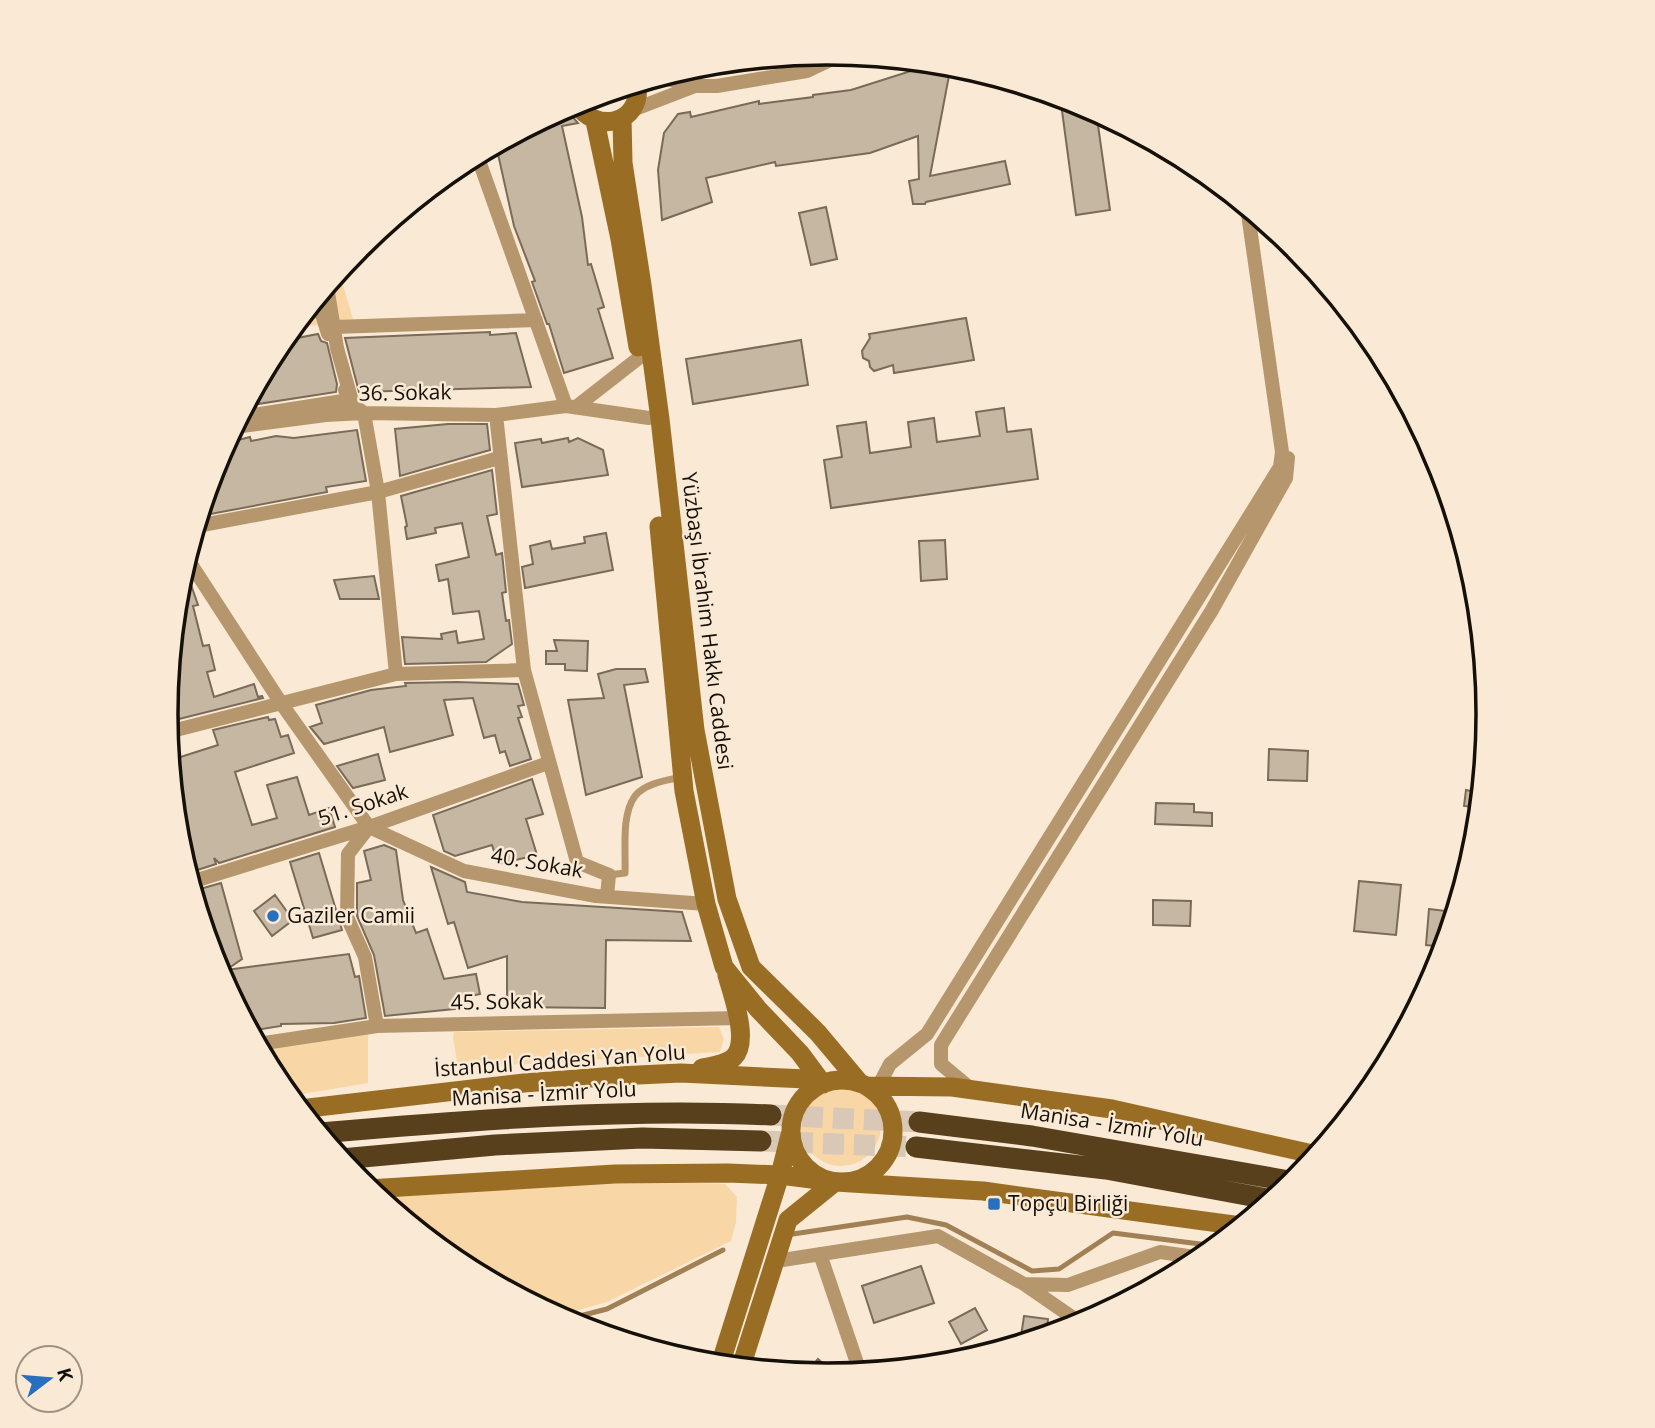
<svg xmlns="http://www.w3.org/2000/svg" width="1655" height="1428" viewBox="0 0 1655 1428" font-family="'Open Sans',sans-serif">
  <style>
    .green { fill: #f9d6a6 }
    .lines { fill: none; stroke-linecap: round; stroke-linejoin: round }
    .stream { stroke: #a08054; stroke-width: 5 }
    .building { fill: #c6b7a2; stroke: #7a6b58; stroke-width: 2 }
    .highway-tunnel { stroke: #d8c8b5; stroke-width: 21; stroke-dasharray: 21 10; stroke-linecap: butt }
    .lane { stroke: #b6976d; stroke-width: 7 }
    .street { stroke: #b6976d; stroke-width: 14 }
    .secondary { stroke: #9a6d25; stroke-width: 19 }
    .highway { stroke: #59401d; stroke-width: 21 }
    .poi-dot { fill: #296fc0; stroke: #fae9d4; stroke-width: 2.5 }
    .labels { text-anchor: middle; stroke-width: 5; stroke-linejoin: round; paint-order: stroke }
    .street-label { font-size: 21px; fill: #151008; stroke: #fae9d4 }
    .poi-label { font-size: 21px; fill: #151008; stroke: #fae9d4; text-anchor: start }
    .rim { fill: none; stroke: #151008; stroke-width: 3.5 }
  </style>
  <rect width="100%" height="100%" fill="#fae9d4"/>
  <path class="green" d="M339,271L353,319L292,329Z
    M719,1027L724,1039L720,1052L458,1068L453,1037L454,1032Z
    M368,1033V1083L290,1096L277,1081L260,1049Z
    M801 1126a40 40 0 1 1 80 0a40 40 0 1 1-80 0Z
    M697,1183L725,1184L737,1197L736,1222L731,1241L607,1302L557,1316L460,1264L375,1195L584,1184Z"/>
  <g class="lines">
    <path class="stream" d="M793,1234L907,1217L946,1225L1032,1271L1059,1269L1113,1233L1216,1246
      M564,1320L607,1309L723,1250"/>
  </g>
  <path class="building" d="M936,63L951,65L930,176L1005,161L1010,184L926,202L925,204H913L909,181L919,179L918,136L870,153L776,166L775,162L706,178L712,202L662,220L658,170L664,133L678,114L690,112L691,117L759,101V104L813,97V95L851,90Z
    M1060,96L1081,103L1096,111L1110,210L1076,215Z
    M565,108L578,123L562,126L582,217L588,265L591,264L604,307L598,309L613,358L564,373L549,324H547L532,282L535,281L514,226L496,145Z
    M826,207L837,259L811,265L799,213Z
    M966,318L974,360L894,373L893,365L874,371L870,367L869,361L863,358L862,351L870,338L869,334Z
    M490,332V335L516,333L531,387L359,392L345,338Z
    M318,334L321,341L327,343L337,384L336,392L245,406L282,341Z
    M801,340L808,385L693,404L686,359Z
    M1004,408L1007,432L1031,429L1038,479L831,508L824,460L842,457L837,426L866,422L870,453L911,447L908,422L934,418L937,442L980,436L976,412Z
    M448,424H487L490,450L400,476L395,429Z
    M357,430L366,481L326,487L327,492L200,516L217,460L226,443L250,437L251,441L276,436L294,438Z
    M568,438L569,442L578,438L603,450L608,475L522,487L515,443L541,439L542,443Z
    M492,470L497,514L487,516L496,555L502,553L506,592L502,593L506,621L509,620L512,644L486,662L405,664L402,637L442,639L441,634L456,631L458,643L484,639L479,611L453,614L448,579L439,581L436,565L469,557L462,523L435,528L436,533L407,539L405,527L407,526L401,496Z
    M606,533L613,570L525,588L522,567L533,564L530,546L550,541L552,549L585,543L584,537Z
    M945,540L947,579L921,581L919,541Z
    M374,576L379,599H340L334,580Z
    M189,579L198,605L193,606L203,646L209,645L215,670L207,672L214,697L254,684L258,697L262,696L263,698L171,721L167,705L179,585L180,581Z
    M554,640L588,641L587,671L565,670V664H546V651H557Z
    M616,669H645L648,682L624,685L642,777L586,795L568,700L604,698L598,674Z
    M457,682L518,684L524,705L518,706L522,717L518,718L531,759L510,766L505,751L500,753L495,735L484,738L473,698L444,700L453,735L390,752L384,727L324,744L310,727L322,723L316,705L371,690L406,686L405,683Z
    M268,717L269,720L275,719L281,737L288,735L294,753L235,772L252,825L277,818L267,785L297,777L309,815L329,808L335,827L219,863L214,858L216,864L188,873L179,843L171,760L218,745L213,730Z
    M1269,749L1308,751L1307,781L1268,780Z
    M378,754L385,780L353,788L337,766Z
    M532,779L543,814L526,819L537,855L498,864L492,845L455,856L444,851L433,815Z
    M1466,790L1481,793L1480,808L1464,806Z
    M1156,803L1194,804V812L1212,813V826L1155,824Z
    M384,845L396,850L403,900L416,933L427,929L444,979L476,974L480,994L462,998L464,1008L385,1016L374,955L357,916V883L371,880L364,851Z
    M319,853L342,930L313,938L290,862Z
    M431,867L465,882L467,892L522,902L682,912L691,941L606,940L605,1008L507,1007V956L468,968L454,922L448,924Z
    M1359,881L1401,885L1396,935L1354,931Z
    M221,883L242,959L226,970L349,954L355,977L359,976L366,1018L334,1023L281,1024V1026L250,1031L216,967L193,891Z
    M275,895L293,920L272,936L254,911Z
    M1153,900L1191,901L1190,926L1153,925Z
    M1429,909L1455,912L1445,947L1426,945Z
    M921,1266L934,1303L874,1323L862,1286Z
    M975,1308L987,1330L961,1344L949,1322Z
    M1024,1316L1048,1319L1046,1336L1020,1343Z
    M818,1359L836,1375L806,1373Z"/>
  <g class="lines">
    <path class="highway-tunnel" d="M771,1115L919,1122
      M761,1141L916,1147"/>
    <path class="lane" d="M609,875L625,873C626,850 621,815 635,796C645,783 668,780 682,777"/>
    <path class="street" d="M797,55L807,71
      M659,77L695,86H717L807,71L843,54
      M630,111L695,86
      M477,155L566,406
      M327,286L337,348L353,405L364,413L378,492L396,674
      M317,298L328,334
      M304,314L320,310
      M334,327L536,320
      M576,407L640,357
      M496,415L524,670L577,862L609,875L607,896
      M240,417L349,400L345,390
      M234,427L326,415L364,413L496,415L566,406L649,418
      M197,526L378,492L499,458
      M187,558L281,703L369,827L464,871L596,896L706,904
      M168,732L396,674L524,670
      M369,827L348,854L347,917L365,957L377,1026
      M191,882L369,827L548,763
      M258,1044L377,1026L739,1018
      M879,1085L890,1064L927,1034L1280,467L1282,452L1247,207
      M971,1089L941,1064V1045L1212,610L1286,478L1288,458
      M820,1254L857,1363L864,1372
      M776,1261L938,1236L1024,1284L1068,1285L1160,1252L1202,1258
      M1024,1284L1082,1324"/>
    <path class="secondary" d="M576,102C595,136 643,123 637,84
      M622,118L623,163L642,285L660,419L695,730L727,899L751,967L818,1033L860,1083
      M595,121L620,239L638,347
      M659,526L684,791L706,904L724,967L758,1009L800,1053L823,1084
      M702,1068C712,1066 726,1065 734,1057C750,1041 732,994 727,975
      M791 1131a51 51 0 1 1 102 0a51 51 0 1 1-102 0Z
      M867,1086L952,1087L1112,1109L1317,1155
      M300,1109L524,1083L617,1076L681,1073L806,1079L823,1084
      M368,1189L615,1174L728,1173L780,1175L835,1182L983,1191L1241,1226
      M720,1365L780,1175L790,1135
      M741,1367L788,1220L835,1182"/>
    <path class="highway" d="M919,1122L1032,1136L1295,1182
      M320,1133C470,1120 621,1108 771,1115
      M916,1147L1106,1169L1273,1200
      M341,1159L495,1145L642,1138L761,1141"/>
  </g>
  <g class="poi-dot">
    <circle cx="273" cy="916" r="7"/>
    <rect x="987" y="1197" width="14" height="14" rx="3.5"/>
  </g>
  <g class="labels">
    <g class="street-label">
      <text transform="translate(405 393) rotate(-1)" y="7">36. Sokak</text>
      <text transform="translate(707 621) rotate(83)" y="7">Yüzbaşı İbrahim Hakkı Caddesi</text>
      <text transform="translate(363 805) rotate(-18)" y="7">51. Sokak</text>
      <text transform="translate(537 863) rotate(10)" y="7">40. Sokak</text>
      <text transform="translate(497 1002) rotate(-1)" y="7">45. Sokak</text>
      <text transform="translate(560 1061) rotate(-4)" y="7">İstanbul Caddesi Yan Yolu</text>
      <text transform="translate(544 1094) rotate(-3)" y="7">Manisa - İzmir Yolu</text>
      <text transform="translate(1112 1125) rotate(9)" y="7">Manisa - İzmir Yolu</text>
    </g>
    <g class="poi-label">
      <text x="287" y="923">Gaziler Camii</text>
      <text x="1008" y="1211">Topçu Birliği</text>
    </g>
  </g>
  <path d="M0 0H1655V1428H0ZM178 714a649 649 0 1 1 1298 0a649 649 0 1 1-1298 0Z" fill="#fae9d4" fill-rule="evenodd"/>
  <path class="rim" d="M178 714a649 649 0 1 1 1298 0a649 649 0 1 1-1298 0Z"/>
  <g transform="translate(49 1379) rotate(74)"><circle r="33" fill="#fae9d4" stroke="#9e9282" stroke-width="2"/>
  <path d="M0-5L12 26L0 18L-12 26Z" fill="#296fc0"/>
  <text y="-10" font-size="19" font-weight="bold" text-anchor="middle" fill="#151008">K</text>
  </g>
</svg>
